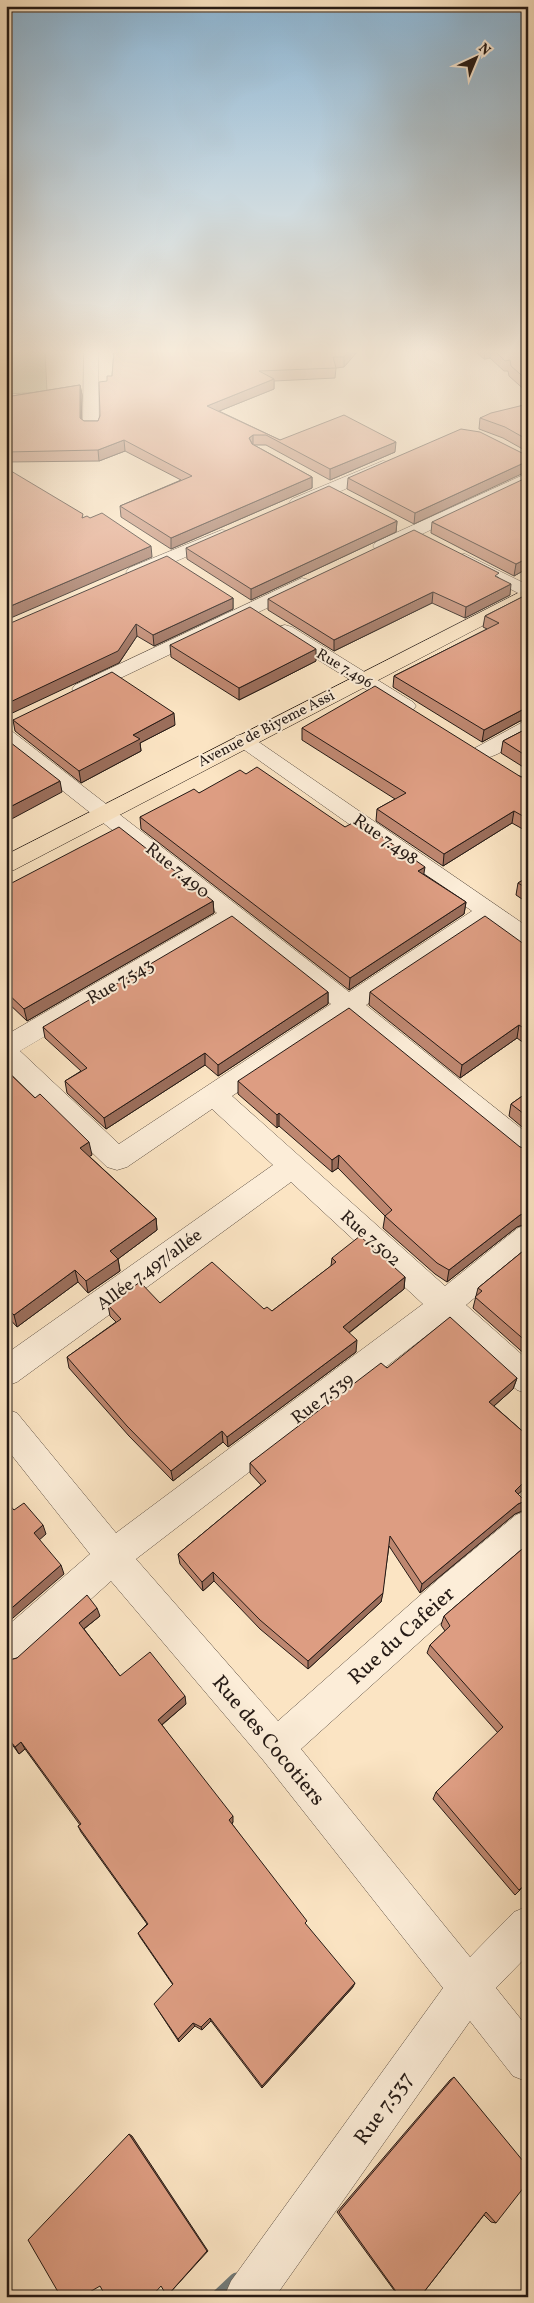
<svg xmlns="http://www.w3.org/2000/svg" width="534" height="2303" viewBox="0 0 534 2303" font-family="Vollkorn,serif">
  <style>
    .green { fill: #bec494; stroke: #726f54 }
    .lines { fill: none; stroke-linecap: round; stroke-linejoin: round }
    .stream { stroke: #717b7a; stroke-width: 17 }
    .minor-casing { stroke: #5a4c40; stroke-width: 1 }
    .major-casing { stroke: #251a15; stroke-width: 1 }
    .minor { fill: #fcedd8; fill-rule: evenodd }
    .major { fill: #fbe4c3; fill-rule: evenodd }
    .wall { fill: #be8770; stroke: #251a15 }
    .shaded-wall { fill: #9b6e5b; stroke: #251a15 }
    .building { fill: #dd9d82; stroke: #251a15 }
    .labels { text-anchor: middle; stroke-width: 4; stroke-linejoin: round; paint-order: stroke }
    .far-street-label { font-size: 15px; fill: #251a15; stroke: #fcedd8 }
    .street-label { font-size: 18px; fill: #251a15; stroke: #fcedd8 }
    .near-street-label { font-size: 21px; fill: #251a15; stroke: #fcedd8 }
  </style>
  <rect width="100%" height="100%" fill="#fbe4c3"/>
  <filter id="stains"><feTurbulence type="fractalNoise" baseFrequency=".004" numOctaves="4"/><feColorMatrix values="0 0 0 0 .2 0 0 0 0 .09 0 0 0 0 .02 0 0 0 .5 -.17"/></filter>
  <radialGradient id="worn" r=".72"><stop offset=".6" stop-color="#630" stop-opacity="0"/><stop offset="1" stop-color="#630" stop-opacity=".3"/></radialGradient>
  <path class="green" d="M6,352H45L47,392L6,394Z"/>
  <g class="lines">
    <path class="stream" d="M220,2297L237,2281"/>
    <g class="minor-casing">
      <path id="minor" d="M84,352H98L99,427L97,430H85L83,427Z
        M383,461L389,462L391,466L389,470L304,507H292L289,503L292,499Z
        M528,473V484L388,550H376L373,546L376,542Z
        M222,530L228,531L231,535L228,539L141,576H129L126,572L129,568Z
        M465,554L528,585V598L459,563L456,559L459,555Z
        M302,578L309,580L311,584L309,588L89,693L82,695L75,693L72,689L75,685Z
        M285,625L292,627L413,702L416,706L413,710L406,712L399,710L278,635L275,631L278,627Z
        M528,721V736C513,744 492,762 475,758L471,753L475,748L521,723Z
        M6,730L13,732L349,992L472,911L236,744L233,740L236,736L243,734L250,736L528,927V947L519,945L488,923L366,1005L528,1134V1161L518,1158L348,1018L232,1096L445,1286L518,1228L528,1224V1253L466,1305L528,1360V1394L517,1390L444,1322L136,1559L278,1721L442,1576L516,1515L528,1510V1548L466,1600L301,1749L470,1957L514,1912L528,1906V1955L496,1988L528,2028V2082L513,2076L470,2021L275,2297H224L231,2281L443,1988L263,1760L111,1581L19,1664L6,1669V1627L90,1554L6,1448V1409L17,1413L116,1533L423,1304L291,1182L17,1382L6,1386V1354L273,1165L212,1109L127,1167L117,1170L107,1167L6,1069V1035L217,913L6,746ZM232,926L331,1004L119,1144L20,1051Z"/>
    </g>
    <g class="major-casing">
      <path id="major" d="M528,588V602L14,870L6,872V855Z"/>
    </g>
    <use href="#minor" class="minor"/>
    <use href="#major" class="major"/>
  </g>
  <path class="wall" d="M114,352H357L344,367L336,368L335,378L274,381V389L219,411L280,440L395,452L330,480L266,445H254L312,477V488L171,549L121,517L120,506L181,480L125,451L99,461L6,462V397L80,385L82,395L81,419L84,421H98L100,416L107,381L112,376Z
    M476,352H528V393L509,376L508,371H504L490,358L484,359Z
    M528,404V452L503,438L479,429L480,418Z
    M528,456L414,524L347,489L348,478Z
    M397,521L396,532L251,600L187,559L186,548Z
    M432,522L528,568L514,576L431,533Z
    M498,577L510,595L465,618L432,603L334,651L268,610V599Z
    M528,594V720L520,721L482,742L393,687L394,676L487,629L483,627L485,616Z
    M233,598V609L154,646L137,636L119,663L6,625Z
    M170,645L316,661L269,685L239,700L171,657Z
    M13,720L175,725L140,743L141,751L81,783L15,731Z
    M302,728L528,778V832L512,823L443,866L376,821L377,809L395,799L302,740Z
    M528,728V770L501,753L503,741Z
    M246,774L345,827L424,874L466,902L464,914L349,990L141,829L140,817Z
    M528,877V903L516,895L518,883Z
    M6,886L213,901L214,913L27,1021L6,1001Z
    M528,947V1046L517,1038L460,1078L369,1005L370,992Z
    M328,992V1004L218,1076L205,1065L106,1129L67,1093L65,1081L81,1071L45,1038L43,1027Z
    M6,1070L92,1155L89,1156L156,1218L157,1230L118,1259L120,1271L88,1293L78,1282L17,1327L6,1315Z
    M238,1081L528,1149V1223L517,1227L447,1282L435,1274L383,1228L385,1216L338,1168L332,1172L279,1126L277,1128L238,1094Z
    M528,1092V1132L509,1116L511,1104Z
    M528,1247V1357L473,1308L478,1288Z
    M332,1258L405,1277L404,1289L349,1333L356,1352L228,1447L223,1442L173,1481L129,1436L69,1368L67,1357L116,1322L110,1316L108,1305L160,1303L264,1309L272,1311L331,1266Z
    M387,1368L517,1378L513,1389L494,1406L528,1436V1485L518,1494L522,1511L515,1514L420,1593L389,1546L381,1602L308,1669L260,1629L214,1581L203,1591L180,1564L178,1554L261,1485L250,1473V1463Z
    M528,1544V1882L515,1895L433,1799L436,1792L498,1733L427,1653L430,1645L445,1631L441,1625L444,1616Z
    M100,1616L84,1629L120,1676L186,1704L162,1725L233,1822L232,1824L306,1925L353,1987L262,2088L211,2021L202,2030L195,2026L179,2042L156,2007L173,1985L140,1937L138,1933L147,1924L81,1832L78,1826L80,1825L25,1749L19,1754L6,1736V1661L17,1658Z
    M454,2077L496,2223L491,2222L484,2215L420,2297H399L337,2212L450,2080Z"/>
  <path class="shaded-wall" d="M348,352H357L344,367V357Z
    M485,352H490V358L484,359Z
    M274,379V389L207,416V406Z
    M80,385L82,395L81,428L80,418Z
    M253,435V445L249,438Z
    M124,440L125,451L99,461L98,450Z
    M396,442L395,452L330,480V469Z
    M528,461V471L414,524L415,513Z
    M312,477V488L171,549V538Z
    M397,521L396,532L251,600V589Z
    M151,546L152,557L6,620V608Z
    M528,558V568L514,576L516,564Z
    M511,584L510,595L465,618L466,607Z
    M433,592L432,603L334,651V640Z
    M233,598V609L154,646L153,635Z
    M136,624L137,636L119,663L6,716V704Z
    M316,649V661L269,685L239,700V688Z
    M528,708V720L520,721L482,742L484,730L522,710Z
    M174,713L175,725L140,743L141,751L81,783L79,771L133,735Z
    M60,781L62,792L6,822V809Z
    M514,811L512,823L443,866L444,854Z
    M425,867L423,879L418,871Z
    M213,901L214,913L27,1021L24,1009Z
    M466,902L464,914L349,990L350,978Z
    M328,992V1004L218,1076V1065Z
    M519,1025L517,1038L460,1078L462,1065Z
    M205,1053V1065L106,1129L104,1118Z
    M279,1113V1126L277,1128V1115Z
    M89,1142L92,1155L82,1161L80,1148Z
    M339,1155L338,1168L332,1172V1160Z
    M528,1212V1223L517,1227L447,1282L449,1270L520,1215Z
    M156,1218L157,1230L118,1259L120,1271L88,1293L86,1281L110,1251Z
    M75,1270L78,1282L17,1327L14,1315Z
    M405,1277L404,1289L342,1338L343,1327Z
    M357,1340L356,1352L228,1447L227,1437Z
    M517,1378L513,1389L486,1413L489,1402Z
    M222,1431L223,1442L173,1481L171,1471Z
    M528,1478V1485L511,1501L515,1491Z
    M525,1501L522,1511L515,1514L420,1593L422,1584L518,1504Z
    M43,1525L46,1534L37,1542L34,1533Z
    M61,1565L64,1574L6,1624V1613Z
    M213,1572L214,1581L203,1591L202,1582Z
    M383,1593L381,1602L308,1669V1661Z
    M97,1608L100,1616L81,1631L79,1623Z
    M185,1696L186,1704L159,1727L158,1720Z
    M21,1742L25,1749L19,1754L15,1747Z
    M233,1816V1822L229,1826V1820Z
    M355,1983L353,1987L262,2088V2086Z
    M210,2018L211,2021L202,2030L201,2027Z
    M193,2023L195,2026L179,2042L178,2039Z
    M129,2134L132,2136L208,2251L167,2296Z"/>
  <path class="building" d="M114,352H348L344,357H333L336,368L259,371L274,379L207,406L280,440L344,415L396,442L330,469L266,435H253L249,438L252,444L312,477L171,538L120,506L192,476L124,440L98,450L6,452V397L80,385V418L84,421H98L100,416L99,382L107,381V376H112Z
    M496,352H528V381L511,366L510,360L505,361Z
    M528,404V440L505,427L480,418L491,413Z
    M461,429L480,432L528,456V461L415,513L348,478Z
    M6,468L83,514L82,518L87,516L90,518L102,513L151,546L6,608Z
    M528,477V558L516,564L432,522Z
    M329,486L397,521L251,589L186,548Z
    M414,530L499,573L495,576L511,584L466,607L433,592L334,640L268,599Z
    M167,556L233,598L153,635L136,624L118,651L6,704V625Z
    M528,594V708L522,710L484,730L394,676L499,623L485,616Z
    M250,607L316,649L269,673L239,688L170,645Z
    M112,672L174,713L133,735L140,739L79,771L13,720Z
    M375,686L521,777L528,778V819L514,811L444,854L377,809L406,793L302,728Z
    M528,728V757L503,741Z
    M6,739L60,781L6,809Z
    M257,767L345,827L358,820L425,867L418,871L466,902L350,978L140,817L194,789L199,793L240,770L246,774Z
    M119,827L213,901L24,1009L6,992V886Z
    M528,877V889L518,883Z
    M232,916L328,992L218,1065L205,1053L104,1118L65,1081L87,1068L43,1027Z
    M485,916L528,947V1031L519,1025L462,1065L370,992Z
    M349,1008L520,1147L528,1149V1212L520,1215L449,1270L437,1263L385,1216L392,1210L339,1155L332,1160L279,1113L277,1115L238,1081Z
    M6,1070L35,1098L40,1094L89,1142L80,1148L156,1218L110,1251L118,1259L86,1281L75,1270L14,1315L6,1307Z
    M528,1092V1117L511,1104Z
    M360,1236L405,1277L343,1327L357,1340L227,1437L222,1431L171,1471L127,1426L67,1357L121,1319L108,1305L140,1282L160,1303L212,1262L264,1309L267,1307L272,1311L336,1262L332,1258Z
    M528,1247V1343L475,1297L482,1291L478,1288Z
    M450,1317L517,1378L489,1402L528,1436V1478L515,1491L525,1501L518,1504L422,1584L390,1536L383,1593L308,1661L260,1620L213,1572L202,1582L178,1554L266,1481L250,1463L381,1363L387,1368Z
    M6,1501L14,1510L24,1503L43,1525L34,1533L61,1565L6,1613Z
    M528,1544V1881L519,1890L436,1792L503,1727L430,1645L450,1626L444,1616Z
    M87,1595L97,1608L79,1623L120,1676L150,1652L185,1696L158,1720L233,1816L229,1820L307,1921L305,1923L355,1983L262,2086L210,2018L201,2027L193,2023L178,2039L154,2004L173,1984L138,1933L148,1924L78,1826L81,1824L21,1742L15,1747L6,1735V1661L17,1658Z
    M454,2077L528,2167V2182L496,2223L486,2212L420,2297H400L339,2212Z
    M129,2134L207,2251L167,2296L161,2286L151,2297H106L100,2286L81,2297H61L28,2240Z"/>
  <linearGradient id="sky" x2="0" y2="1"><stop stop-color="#8cb7d7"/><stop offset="0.52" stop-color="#fdf3e4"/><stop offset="1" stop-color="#fdf3e4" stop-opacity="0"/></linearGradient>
  <rect width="534" height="675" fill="url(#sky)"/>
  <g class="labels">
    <g class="far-street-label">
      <text transform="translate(345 668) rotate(31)" y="5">Rue 7.496</text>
      <text transform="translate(266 728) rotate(-27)" y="5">Avenue de Biyeme Assi</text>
    </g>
    <g class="street-label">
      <text transform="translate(386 839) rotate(35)" y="6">Rue 7.498</text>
      <text transform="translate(178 870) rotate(39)" y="6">Rue 7.490</text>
      <text transform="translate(120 981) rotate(-30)" y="6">Rue 7.543</text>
      <text transform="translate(371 1238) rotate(42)" y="6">Rue 7.502</text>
      <text transform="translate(149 1269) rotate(-36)" y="6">Allée 7.497/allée</text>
      <text transform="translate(322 1398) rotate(-37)" y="6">Rue 7.539</text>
    </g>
    <g class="near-street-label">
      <text transform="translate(401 1635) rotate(-42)" y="7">Rue du Cafeier</text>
      <text transform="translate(269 1740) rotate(50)" y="7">Rue des Cocotiers</text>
      <text transform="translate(383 2108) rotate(-54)" y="7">Rue 7.537</text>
    </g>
  </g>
  <rect width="534" height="2303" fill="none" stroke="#fbe4c3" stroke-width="25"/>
  <rect x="8" y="8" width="519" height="2288" fill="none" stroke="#251a15" stroke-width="2.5"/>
  <rect x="12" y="12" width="509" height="2278" fill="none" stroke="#251a15"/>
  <g transform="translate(476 58) rotate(44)" stroke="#fcedd8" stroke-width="4" paint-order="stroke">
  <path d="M0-4L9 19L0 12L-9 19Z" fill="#251a15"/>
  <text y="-8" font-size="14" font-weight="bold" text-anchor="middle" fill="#251a15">N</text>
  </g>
  <rect width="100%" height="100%" filter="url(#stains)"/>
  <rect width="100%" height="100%" fill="url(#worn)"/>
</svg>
